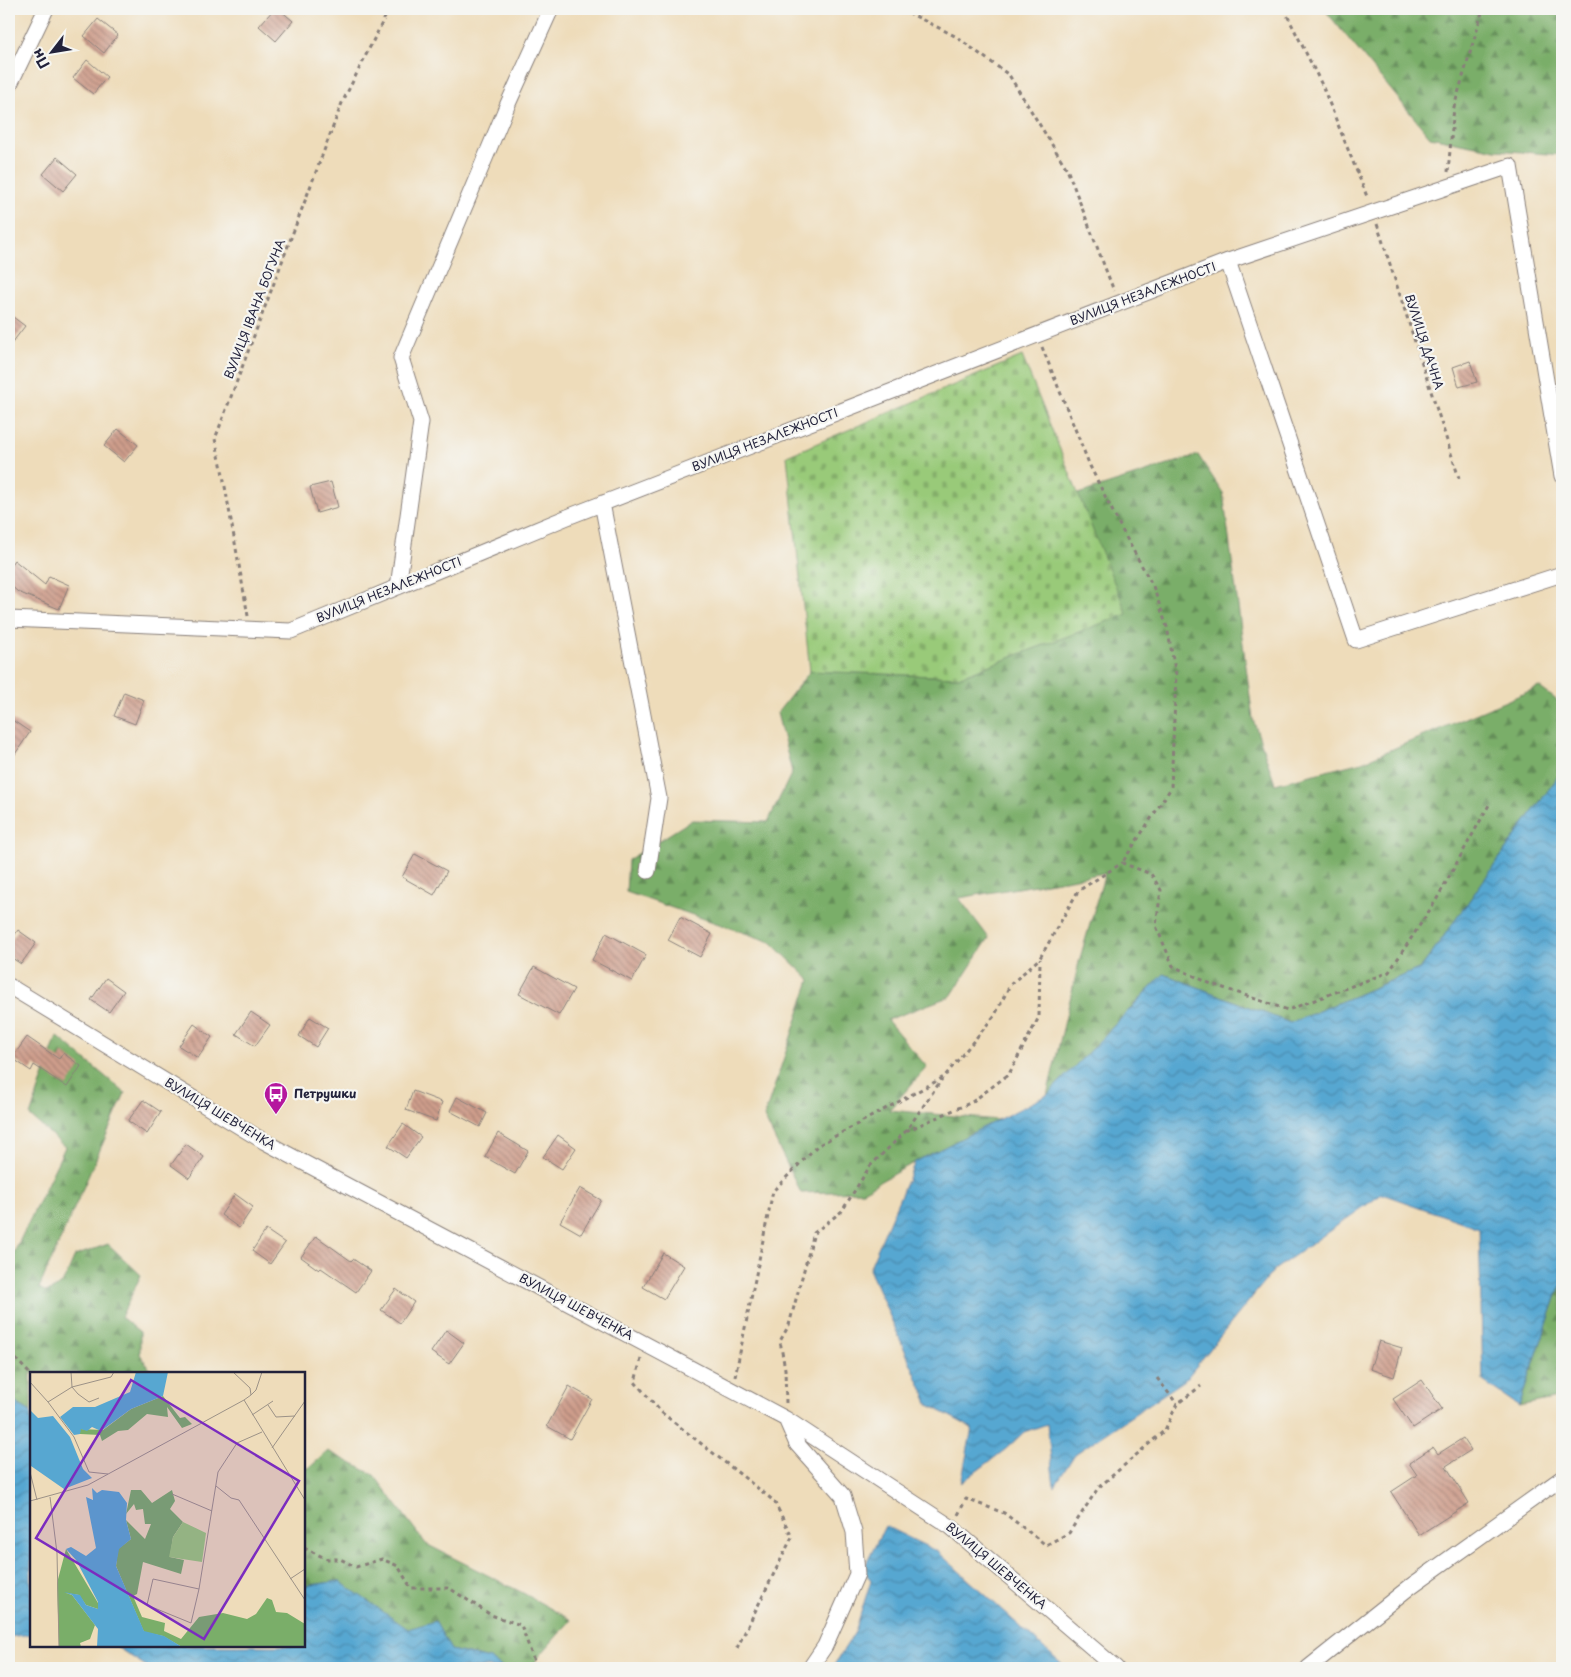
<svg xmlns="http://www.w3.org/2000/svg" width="1571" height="1677" viewBox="0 0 1571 1677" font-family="'Playpen Sans',sans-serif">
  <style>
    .forest { fill: url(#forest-firs); stroke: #4e6852 }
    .cemetery { fill: url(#cemetery-stones); stroke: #5e765a }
    .water { fill: url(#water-waves); stroke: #3c6486 }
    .building { fill: url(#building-back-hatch) }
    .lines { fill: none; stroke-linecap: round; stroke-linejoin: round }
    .minor-casing { stroke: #887f7a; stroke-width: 17 }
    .path { stroke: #887f7a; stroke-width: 3; stroke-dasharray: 4 4; stroke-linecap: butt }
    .minor { stroke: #fff; stroke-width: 15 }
    .labels { text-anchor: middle; stroke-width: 4.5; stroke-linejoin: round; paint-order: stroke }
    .street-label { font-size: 12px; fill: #22223b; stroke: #f6f6f2 }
    .poi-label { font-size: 12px; font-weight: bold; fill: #22223b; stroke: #f6f6f2; text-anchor: start }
    .inset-road { fill: none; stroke: #9c9287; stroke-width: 1 }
    .view { fill: #7b2cbf; fill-opacity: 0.15; stroke: #7b2cbf; stroke-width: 2.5 }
    .inset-edge { fill: none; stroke: #22223b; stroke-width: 2.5 }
  </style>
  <defs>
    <pattern id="forest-firs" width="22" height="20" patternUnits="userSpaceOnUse" patternTransform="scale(1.25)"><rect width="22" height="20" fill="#7aae69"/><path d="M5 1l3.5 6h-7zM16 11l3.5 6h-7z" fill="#648d58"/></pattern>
    <pattern id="cemetery-stones" width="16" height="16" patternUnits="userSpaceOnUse" patternTransform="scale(1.25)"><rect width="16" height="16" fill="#99ca79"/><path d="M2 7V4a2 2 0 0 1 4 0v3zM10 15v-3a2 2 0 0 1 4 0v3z" fill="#84ad6a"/></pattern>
    <pattern id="water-waves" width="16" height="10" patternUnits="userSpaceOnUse" patternTransform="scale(1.25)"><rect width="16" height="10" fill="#57a7d1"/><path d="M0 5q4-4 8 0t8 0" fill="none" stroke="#4888ab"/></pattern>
    <pattern id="building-back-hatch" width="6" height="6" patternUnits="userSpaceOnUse" patternTransform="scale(1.25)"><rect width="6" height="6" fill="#ce9d8b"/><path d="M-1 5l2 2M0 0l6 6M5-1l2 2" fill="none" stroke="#a78073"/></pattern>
  </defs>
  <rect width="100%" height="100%" fill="#f6f6f2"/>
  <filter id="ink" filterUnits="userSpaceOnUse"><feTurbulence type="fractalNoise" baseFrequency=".02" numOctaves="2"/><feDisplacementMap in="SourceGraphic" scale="10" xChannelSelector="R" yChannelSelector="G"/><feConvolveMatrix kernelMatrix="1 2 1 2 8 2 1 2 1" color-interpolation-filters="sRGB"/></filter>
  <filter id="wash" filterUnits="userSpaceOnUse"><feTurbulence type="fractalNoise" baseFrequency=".0096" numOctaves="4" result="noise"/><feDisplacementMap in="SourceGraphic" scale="20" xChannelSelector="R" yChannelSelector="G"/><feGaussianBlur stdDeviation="1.12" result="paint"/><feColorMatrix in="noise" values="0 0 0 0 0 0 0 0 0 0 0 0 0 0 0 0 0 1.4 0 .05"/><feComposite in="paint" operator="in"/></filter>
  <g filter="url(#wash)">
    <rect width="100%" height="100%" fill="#eedcba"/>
    <path class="forest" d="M1324,9H1562V155L1496,150L1430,137Z
      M1198,455L1223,493L1253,719L1275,784L1362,762L1539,687L1562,704V771L1421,968L1290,1023L1164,974L1047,1095L1080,958L1105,873L959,898L989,938L951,996L887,1020L927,1067L889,1110L998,1120L915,1162L863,1191L801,1193L764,1117L810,980L771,942L626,892L628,860L692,820L768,822L792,772L777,713L810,671L958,677L1126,614L1078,494Z
      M57,1036L125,1093L39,1288L46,1292C64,1288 68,1271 75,1256L108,1244L141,1275L121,1317L140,1332V1354L152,1373H31V1412L9,1399V1263L65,1147L30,1116Z
      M1562,1284V1397L1519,1406L1559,1289Z
      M328,1451L374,1475L426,1544L523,1593L571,1620L535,1661L545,1668H503L490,1659L451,1650L408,1630L339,1581L304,1586V1468H309Z"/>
    <path class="cemetery" d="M1022,356L1127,614L958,677L810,671L787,456Z"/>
    <path class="water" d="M1562,771V1284L1559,1289L1519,1406L1483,1381L1479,1228L1382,1194L1274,1270L1185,1380L1075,1454L1054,1487L1047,1424L1024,1432L1006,1449L961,1483L972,1428L929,1405L869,1269L915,1162L1047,1095L1164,974L1290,1023L1421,968Z
      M9,1399L31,1412V1634L9,1637Z
      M885,1526L938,1552L1066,1668H832L855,1632L871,1580L863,1570Z
      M339,1581L408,1629L435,1621L451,1650L490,1659L503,1668H149L115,1646H304V1586Z"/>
    <g id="blocks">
      <path class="building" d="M274,9H279L293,21L276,41L259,26Z
        M98,19L118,35L104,53L84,36Z
        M87,60L107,77L93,94L73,78Z
        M57,157L77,174L63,191L43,174Z
        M9,314L25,326L9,347Z
        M1470,361L1477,382L1459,387L1453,367Z
        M118,429L138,445L124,462L104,446Z
        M331,482L338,507L317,513L310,487Z
        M14,560L45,585L49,576L69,585L59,609L18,592L9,584V567Z
        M124,692L144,700L135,724L114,716Z
        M9,718L30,732L9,763Z
        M415,854L447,871L434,895L402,877Z
        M680,917L712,934L700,957L668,940Z
        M18,930L36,943L21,964L9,956V943Z
        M606,933L646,955L632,981L592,960Z
        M534,967L574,989L559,1015L519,994Z
        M106,978L124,991L109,1012L91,1000Z
        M251,1012L270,1025L255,1046L236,1034Z
        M310,1017L328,1028L316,1047L299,1036Z
        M194,1024L212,1037L198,1058L179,1046Z
        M27,1037L59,1059L63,1053L81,1066L67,1087L34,1065L31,1071L12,1058Z
        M413,1091L442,1102L436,1121L406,1110Z
        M457,1097L487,1113L480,1127L450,1111Z
        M143,1100L161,1112L147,1134L128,1121Z
        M403,1124L421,1137L406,1158L388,1146Z
        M498,1133L528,1151L515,1174L485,1157Z
        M558,1135L576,1148L562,1169L543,1157Z
        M186,1144L204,1157L189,1178L171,1165Z
        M580,1188L601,1200L581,1234L560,1222Z
        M235,1194L253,1207L239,1228L221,1215Z
        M266,1230L285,1243L270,1264L252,1251Z
        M316,1236L351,1261L353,1259L371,1271L356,1292L321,1268L319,1270L301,1257Z
        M663,1253L684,1266L664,1299L643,1287Z
        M396,1289L414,1302L400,1323L381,1310Z
        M446,1330L464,1343L449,1364L431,1352Z
        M1379,1341L1402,1348L1394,1377L1370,1369Z
        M1422,1380L1442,1409L1413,1428L1393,1399Z
        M569,1386L592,1399L570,1439L547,1426Z
        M1463,1438L1471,1450L1446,1466L1469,1503L1419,1535L1391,1492L1417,1475L1409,1463L1433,1447L1438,1454Z"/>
    </g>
  </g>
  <g filter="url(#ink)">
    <use href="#blocks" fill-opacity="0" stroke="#887f7a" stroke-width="1"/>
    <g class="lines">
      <g class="minor-casing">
        <path id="minor" d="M9,86L46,9
          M1228,261L1356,640L1562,574
          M602,503L659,798L648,871
          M398,587L421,422L401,358L507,106L551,9
          M9,619L291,631L570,516L1228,261L1510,166L1562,476
          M9,986L265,1142L786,1419L951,1527L1116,1668
          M786,1419L797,1444L843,1496L854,1532L857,1574L825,1646L810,1668
          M1308,1668L1411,1586L1562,1478"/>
      </g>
      <path class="path" d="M901,9L955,36L1009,75L1067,169L1114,291
        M1284,9L1322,85L1368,199
        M1448,172L1454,107L1483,9
        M1377,224L1459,478
        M1042,347L1090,466L1122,530L1153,586L1167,627L1176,675L1171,788L1122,863
        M248,616L221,464L215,439L342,103L389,9
        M906,1131L972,1102L1009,1074L1039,1017L1040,959
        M9,1354L12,1355L31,1375
        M641,1359L635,1382L661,1412L774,1501L792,1537L736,1650
        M735,1377L773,1191L817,1146L944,1077L995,1015L1010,985L1040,958L1078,891L1122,863L1151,874L1161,890L1156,926L1173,966L1209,983L1288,1010L1389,972L1435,902L1489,805
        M1157,1378L1177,1404
        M786,1403L785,1369L780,1341L789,1325L814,1233L842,1211L870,1166L906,1131L942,1079
        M958,1515L966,1499L1004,1513L1046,1545L1069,1533L1098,1488L1165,1430L1177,1404L1201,1386
        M304,1548L327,1559H340L356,1567L382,1559L398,1566L411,1588H449L491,1615L521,1625L534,1661L545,1668"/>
      <use href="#minor" class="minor"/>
    </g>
  </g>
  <defs>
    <g id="bus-pin" transform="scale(1.25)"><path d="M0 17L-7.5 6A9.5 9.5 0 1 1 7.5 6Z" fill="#b5179e" stroke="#f6f6f2"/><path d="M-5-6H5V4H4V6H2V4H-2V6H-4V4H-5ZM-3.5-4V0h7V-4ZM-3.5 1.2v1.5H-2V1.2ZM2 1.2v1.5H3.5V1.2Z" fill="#fff"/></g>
  </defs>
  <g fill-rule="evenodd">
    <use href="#bus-pin" x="276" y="1094"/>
  </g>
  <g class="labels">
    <g class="street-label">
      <text transform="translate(1143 294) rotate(-21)" y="4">ВУЛИЦЯ НЕЗАЛЕЖНОСТІ</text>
      <text transform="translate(255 309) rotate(-69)" y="4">ВУЛИЦЯ ІВАНА БОГУНА</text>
      <text transform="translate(1424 342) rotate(72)" y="4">ВУЛИЦЯ ДАЧНА</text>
      <text transform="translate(765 440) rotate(-21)" y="4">ВУЛИЦЯ НЕЗАЛЕЖНОСТІ</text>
      <text transform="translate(389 590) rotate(-22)" y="4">ВУЛИЦЯ НЕЗАЛЕЖНОСТІ</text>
      <text transform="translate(220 1114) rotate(31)" y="4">ВУЛИЦЯ ШЕВЧЕНКА</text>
      <text transform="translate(576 1307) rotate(28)" y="4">ВУЛИЦЯ ШЕВЧЕНКА</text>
      <text transform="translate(996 1566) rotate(40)" y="4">ВУЛИЦЯ ШЕВЧЕНКА</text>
    </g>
    <g class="poi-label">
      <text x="294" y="1098">Петрушки</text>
    </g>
  </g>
  <g transform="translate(30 1372)">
    <rect width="275" height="275" fill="#eedcba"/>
    <path d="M133,24L150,46L155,45L162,52L152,56L137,35L138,45L117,42L98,58L88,59L72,69L70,63L50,62V57L73,58L101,37ZM101,118H111L122,131L142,118L145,129L140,137L153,150L143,165L140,185L154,188L151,202L113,190L107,222L103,224L112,245L135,251L134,259L151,267L169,245L193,241L217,247L226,242L237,226L242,228L246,240L257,241L275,252V275H152L133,264L114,260L86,194L88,177L101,167L96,148L115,167L121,152H115L113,137L106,138L104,132L96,142ZM36,177L68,231V237L56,233L49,223L36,221L42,223L65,253L60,267L50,271L51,275H29L27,211Z" fill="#7aae69"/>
    <path d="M153,150L176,161L172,190L139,185L143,165Z" fill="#99ca79"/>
    <path d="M106,0H138L133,24L101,37L71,59L62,55L57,59L51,57L50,62L44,63L30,45L43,35H65L100,20ZM0,38L8,46L23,44L40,65L53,97L62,106L34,117L1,94ZM62,116L67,121L72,118L89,120L97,131L96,148L101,167L89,177L86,194L114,259L134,264L152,275H67L68,257L42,223L34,220L50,223L56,233L68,237V230L46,188L36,177L41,175L56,184L66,176L56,125L63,128Z" fill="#57a7d1"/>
    <path class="inset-road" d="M41,0L42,15L48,22L59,30L69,26M203,0L220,16L221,23L214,28L275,128M0,10L18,30M221,23L226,18L232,0M238,33L246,45L265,44M222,43L243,29M242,76L275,29M0,100L7,128M78,102L59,100L44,65L18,30L42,15L81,5L84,0M186,114L201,126L209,128L275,228M142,122L182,139M20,125L27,181L29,275M0,129L58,113L214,28M260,207L275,197M169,217L123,207L117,233L161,251L169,217L188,100L207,71L232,60"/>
    <path class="view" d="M101,8L269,109L174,267L6,166Z"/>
    <rect width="275" height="275" class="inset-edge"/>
  </g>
  <rect width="1571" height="1677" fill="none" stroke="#f6f6f2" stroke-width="30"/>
  <g transform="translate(52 52) rotate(239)" stroke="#f6f6f2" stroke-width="4" paint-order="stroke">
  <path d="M0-4L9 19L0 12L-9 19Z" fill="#22223b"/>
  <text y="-8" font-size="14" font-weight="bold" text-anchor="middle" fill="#22223b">Пн</text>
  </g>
</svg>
